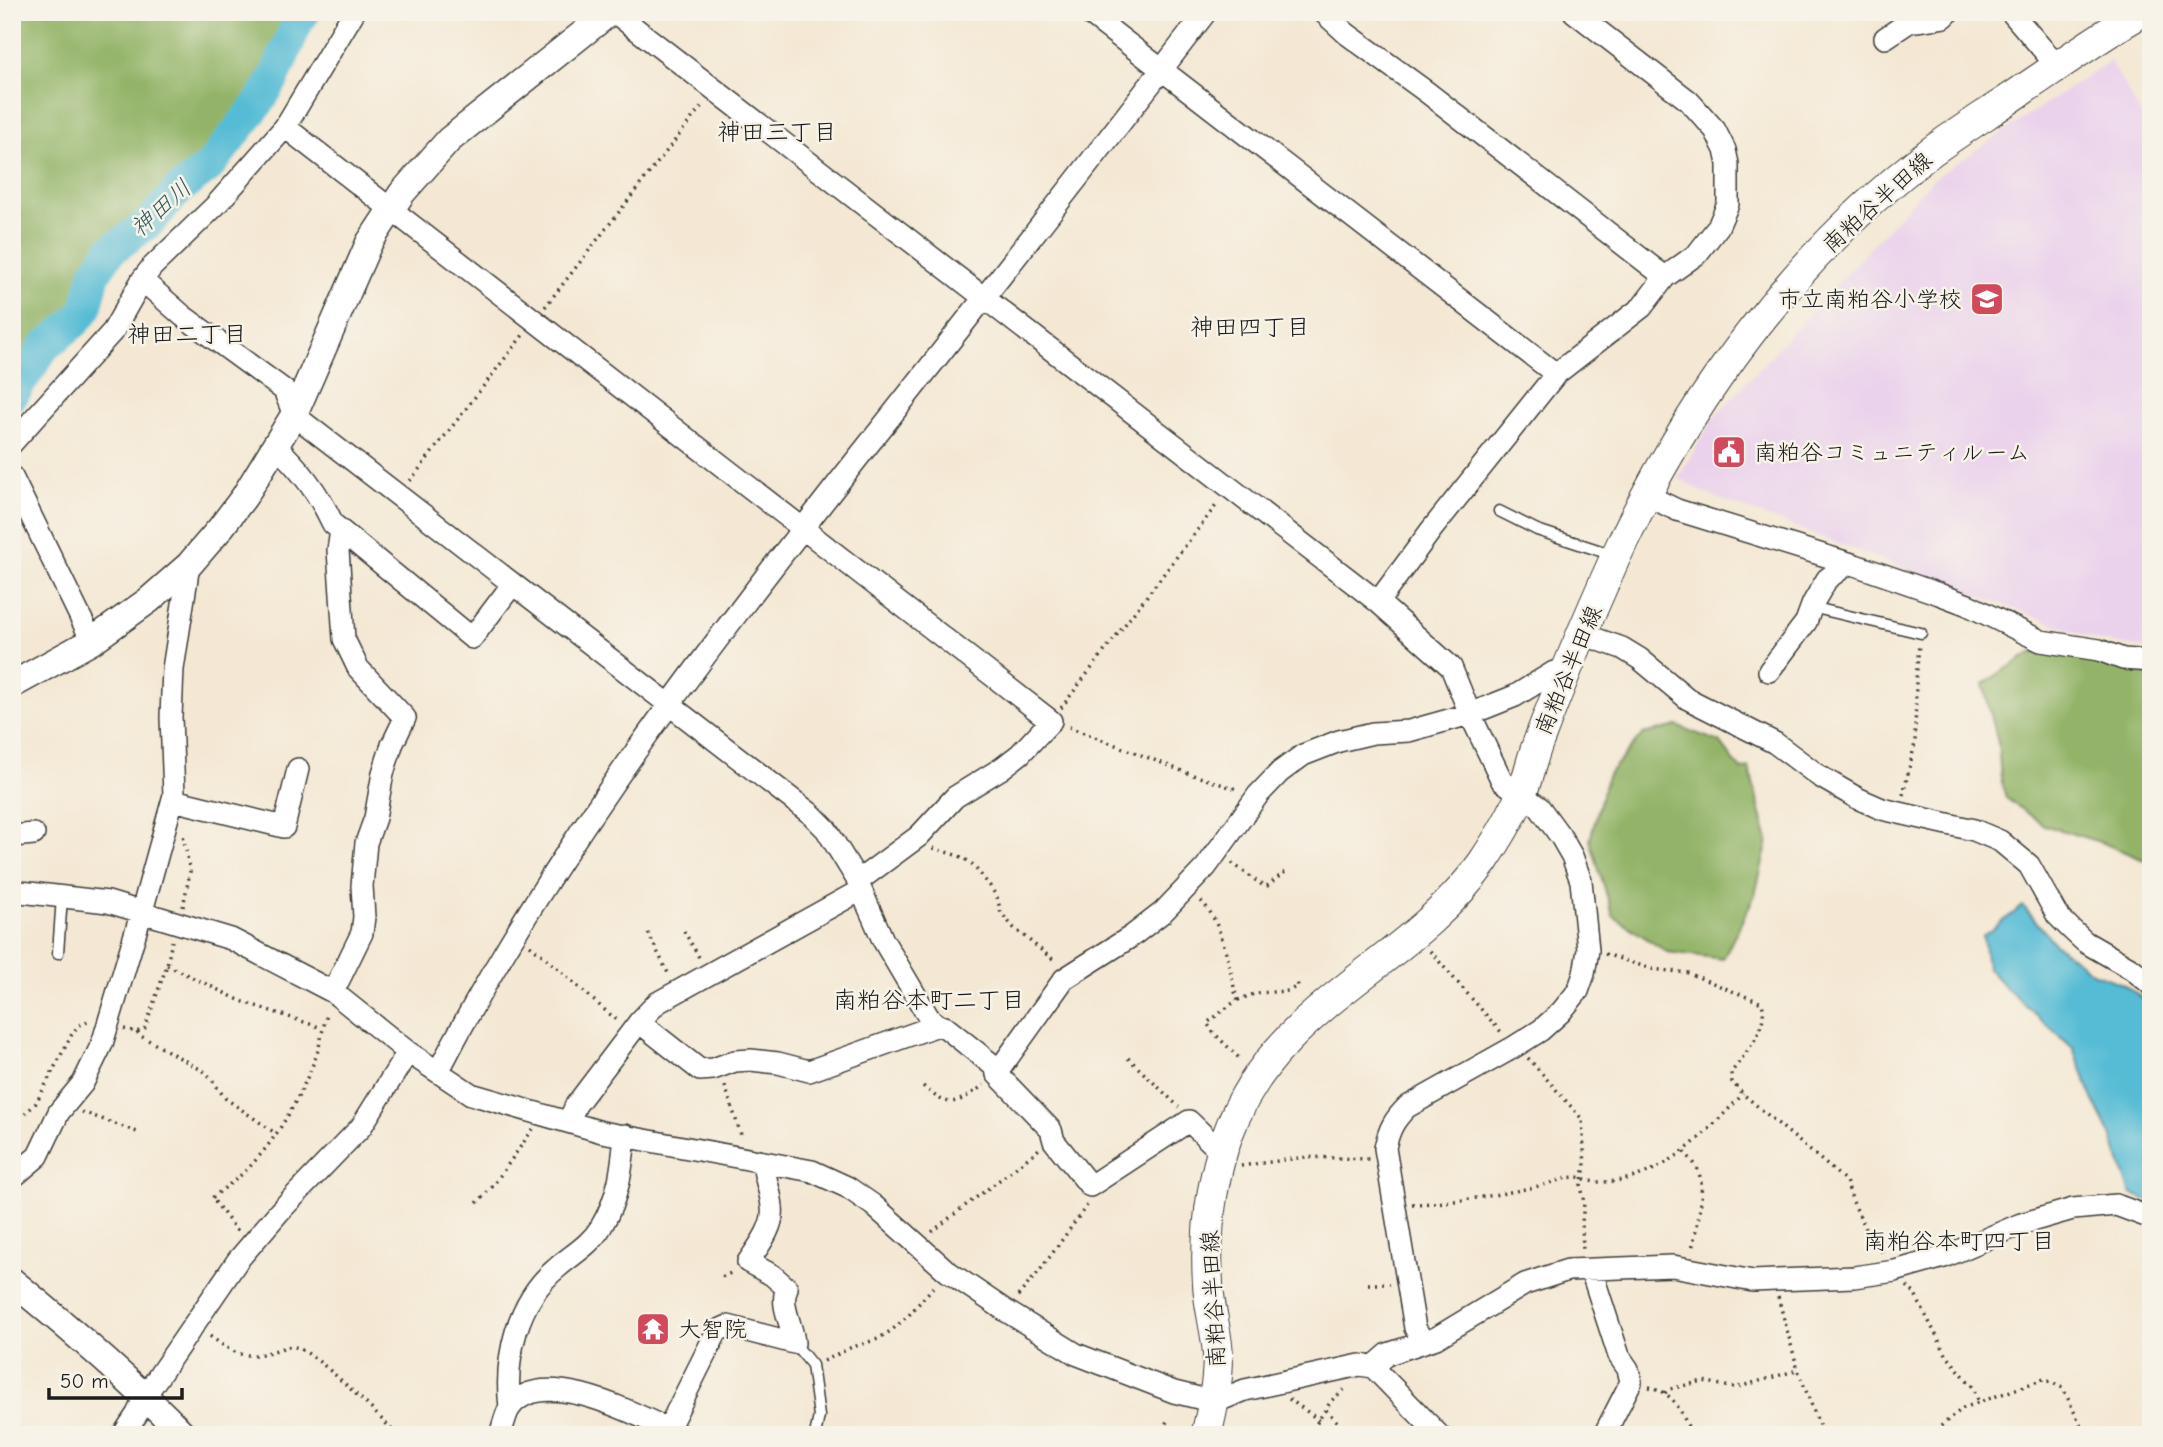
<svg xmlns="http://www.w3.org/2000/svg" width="2163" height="1447" viewBox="0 0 2163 1447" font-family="'Comic Neue','Klee One',sans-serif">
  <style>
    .built { fill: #ead1ec }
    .forest { fill: #93b468; stroke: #586842; stroke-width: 2 }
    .water { fill: #57bcd5; stroke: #3a6c78; stroke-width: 2 }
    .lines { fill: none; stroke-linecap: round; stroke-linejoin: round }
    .river { stroke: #57bcd5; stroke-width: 32 }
    .service-casing { stroke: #3c3b38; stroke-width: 13 }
    .minor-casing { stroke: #3c3b38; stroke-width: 24 }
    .tertiary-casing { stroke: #3c3b38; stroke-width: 29 }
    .secondary-casing { stroke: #3c3b38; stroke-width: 32 }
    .path { stroke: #3c3b38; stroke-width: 3.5; stroke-dasharray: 2 5; stroke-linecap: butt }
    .service { stroke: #fff; stroke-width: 10 }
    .minor { stroke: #fff; stroke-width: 21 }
    .tertiary { stroke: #fff; stroke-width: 26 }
    .secondary { stroke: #fff; stroke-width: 30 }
    .labels { text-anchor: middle; stroke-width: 5; stroke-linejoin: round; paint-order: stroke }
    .street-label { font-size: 23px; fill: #1c1c1c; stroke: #f7f3e8 }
    .poi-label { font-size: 23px; fill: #1c1c1c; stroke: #f7f3e8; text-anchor: start }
    .neighbourhood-label { font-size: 24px; fill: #1c1c1c; stroke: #f7f3e8 }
    .water-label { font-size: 24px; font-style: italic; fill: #345c66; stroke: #f7f3e8 }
  </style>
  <rect width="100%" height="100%" fill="#f7f3e8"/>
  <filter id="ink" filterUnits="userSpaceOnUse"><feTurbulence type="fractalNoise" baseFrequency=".0143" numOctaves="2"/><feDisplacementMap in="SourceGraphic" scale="14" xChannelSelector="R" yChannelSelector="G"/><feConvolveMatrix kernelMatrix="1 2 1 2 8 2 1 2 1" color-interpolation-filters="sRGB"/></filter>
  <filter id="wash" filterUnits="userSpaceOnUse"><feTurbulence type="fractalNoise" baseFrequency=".00686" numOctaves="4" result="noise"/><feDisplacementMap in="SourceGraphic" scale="28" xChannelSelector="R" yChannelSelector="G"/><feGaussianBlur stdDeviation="1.57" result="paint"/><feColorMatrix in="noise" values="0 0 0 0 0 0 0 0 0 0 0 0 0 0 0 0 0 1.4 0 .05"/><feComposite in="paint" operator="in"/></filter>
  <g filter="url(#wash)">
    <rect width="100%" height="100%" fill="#f4e8d4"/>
    <path class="built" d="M2110,61L2151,132V649L2100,641L1706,494L1678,478L1713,419L1933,179Z"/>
    <path class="forest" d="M12,12H296L301,19L256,114L190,173L82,275L83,315L12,396Z
      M2096,646L2151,663V863L2103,843L2044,825L2006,798L2001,779L1998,742L1983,684L2031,653Z
      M1677,726L1720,742L1741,770L1749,768L1768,841L1755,895L1723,959L1667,952L1613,916L1590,840L1607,776L1643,734Z"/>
    <path class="water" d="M2023,906L2055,944L2095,974L2123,984L2151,1005V1201L2131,1194L2111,1135L2093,1099L2073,1048L2007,989L1987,967L1983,936Z"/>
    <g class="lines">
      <path class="river" d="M12,396L45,346L74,323L86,309L95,273L111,250L149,223L178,190L209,167L260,101L274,78L298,21L305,12"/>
    </g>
  </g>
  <g filter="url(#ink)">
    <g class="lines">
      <g class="service-casing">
        <path id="service" d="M1499,511L1537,530L1613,555
          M1811,607L1921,633
          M58,953L62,897
          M794,1343L812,1365L819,1416L815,1435"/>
      </g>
      <g class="minor-casing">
        <path id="minor" d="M614,12L1378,602L1451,667L1470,714L1502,781L1539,807L1561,837L1572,856L1581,881L1588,950L1584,974L1578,991L1561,1012L1541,1030L1514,1047L1407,1107C1394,1120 1389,1129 1385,1148L1415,1328L1423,1341
          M1087,12L1556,374
          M1323,12L1347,34L1428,93L1665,277
          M2011,12L2057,66
          M1885,38L1909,22L1944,17L1949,12
          M285,127L1051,721L1020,754L1002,768L955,797L919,836L858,881
          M142,280L183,316L284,390L294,415L811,814L826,829L858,881L861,890L657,1003L639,1022L576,1105L569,1121
          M12,443L113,331L142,280L152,267L216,205L285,127L354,12
          M275,446C300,468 319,494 333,524L472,638L512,585
          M12,477L92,641
          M1646,495L1677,510L1855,565L1939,594L1968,605L2041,641L2099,650L2123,659L2151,661
          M1378,602L1432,529L1556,374L1642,307L1665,277L1697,254L1718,227L1728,204V164L1725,150L1715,130L1689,101L1574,12
          M1582,634L1622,648L1640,659L1688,699L1775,743L1819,776L1857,798L1882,809L1974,830L2000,841L2029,865L2057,915L2071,929L2085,942L2132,969L2151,984
          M1769,671L1806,622L1813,603L1827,579L1849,563
          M173,800L284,827L298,769
          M12,836L34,834
          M861,890L883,940L929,1018L938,1025
          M12,891L108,902L231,939L333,992L408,1052L471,1094L602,1132L812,1171L847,1187L873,1205L947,1271L1006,1311L1076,1354L1174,1392L1215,1402L1245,1390L1360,1365L1373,1367L1439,1435
          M333,992L362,933L364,917L362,886L366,843L375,818L383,773L392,745L405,718L358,668L344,639L338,550L341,531
          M639,1022L700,1070L713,1069L735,1061L751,1060L778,1063L809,1071L938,1025L945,1027L999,1070L997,1074L1051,1130L1054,1141L1090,1186L1189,1121L1222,1153
          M999,1070L1064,979L1132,936L1163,912L1206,867L1258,795L1280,772L1303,755L1339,741L1373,733L1409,731L1470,714L1515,696L1554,672L1566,674
          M438,1072C551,851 705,653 857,459C974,311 1091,162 1206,12
          M12,1178L38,1156L59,1112L83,1083L102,1044L142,911L174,795L171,717L173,669L189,565
          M1591,1270L1619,1356L1628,1369L1631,1382L1604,1435
          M1373,1367L1388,1354L1436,1338L1525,1284L1568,1270L1673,1266L1753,1281L1854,1277L1895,1271L1944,1257L2021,1224L2073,1209L2116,1205L2151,1218
          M510,1408C504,1357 517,1300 558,1267C573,1254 590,1245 601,1227C619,1197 622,1169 625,1135
          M668,1429L717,1331L728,1326L794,1343C793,1325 779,1305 787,1288L772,1275L748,1262C758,1247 775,1226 772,1207C771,1191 764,1178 763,1162
          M123,1435L137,1414L145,1396L238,1260L279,1212L361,1127L408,1052
          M500,1435C503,1427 505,1416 509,1409C540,1361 643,1418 680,1435"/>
      </g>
      <g class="tertiary-casing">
        <path id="tertiary" d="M12,685L92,641L149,600L189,565L219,530L244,497L294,415L369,243L402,193L449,140L610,12
          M12,1281C72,1330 130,1380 184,1435"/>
      </g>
      <g class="secondary-casing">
        <path id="secondary" d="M1206,1435C1213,1409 1218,1383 1218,1355C1217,1332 1209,1308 1208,1284C1205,1234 1211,1181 1228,1134C1274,1005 1410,966 1483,862C1497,841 1513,815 1522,792C1529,775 1532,757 1539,740C1562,679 1588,618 1615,558C1687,402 1794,255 1932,151C1961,130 1992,111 2021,91C2061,64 2100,36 2142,12"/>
      </g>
      <path class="path" d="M545,307L704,103
        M410,481L523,335
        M1061,708L1218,503
        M1069,727L1190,774L1239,790
        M1903,795L1915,743L1916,680L1919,644
        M933,848L962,857L972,864L990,886L997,897L1001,913L1014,928L1056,962
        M1232,863L1262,885L1267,886L1285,872
        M1201,901C1223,921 1230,972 1237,1000L1207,1023L1213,1032L1241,1060
        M183,907L190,872L183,835
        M684,931L700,959
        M648,933L669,975
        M530,945C560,969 587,996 617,1020
        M1430,951L1501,1032
        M1605,954L1652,969L1688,973L1762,1003C1769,1029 1745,1053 1731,1073L1732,1082L1743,1094L1846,1181L1853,1202L1867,1231L1884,1255
        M167,965L241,1001L322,1028
        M1238,1000L1257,993L1288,991L1298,986L1297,981
        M124,1029L137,1032L145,1028L167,965L172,941
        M137,1032L139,1035L207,1073L225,1098L275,1133
        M1128,1058L1179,1107
        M1528,1058L1582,1119L1585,1167L1581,1184L1584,1203L1582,1222L1583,1252
        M725,1086L742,1138
        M923,1086C949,1110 957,1104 984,1085
        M82,1112L140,1133
        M12,1119L24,1115L36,1103L72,1034L79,1025L90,1021
        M1684,1152C1689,1157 1695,1163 1698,1170C1707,1194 1696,1225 1692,1250
        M1241,1166L1306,1157L1369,1159
        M477,1203L492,1187L533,1129
        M1412,1204C1454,1203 1493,1196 1534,1187C1547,1185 1563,1177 1576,1177C1583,1177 1589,1182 1597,1182C1661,1183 1702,1137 1743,1094
        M237,1231L212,1198C227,1186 242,1176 254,1162C280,1134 301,1095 315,1059C321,1044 322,1028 328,1012
        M932,1232C967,1203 1004,1178 1039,1149
        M722,1277L733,1272
        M1368,1284H1390
        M1907,1286L1914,1293L1947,1356L1973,1387L1979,1403
        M1018,1296L1041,1269L1088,1204
        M1778,1297L1798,1370L1823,1435
        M210,1336C234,1354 244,1360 274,1351C281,1349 288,1345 295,1347C316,1352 380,1417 397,1435
        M824,1361L850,1348L878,1339L892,1330L908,1316L936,1284
        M1649,1387C1674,1391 1682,1414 1692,1435
        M1665,1393L1670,1389L1703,1381L1735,1388L1798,1370
        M1289,1399L1319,1420
        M1326,1410L1350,1435
        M609,1435L617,1426
        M1158,1435L1168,1420
        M1309,1435L1331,1401L1347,1387
        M1930,1435L1963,1408L2044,1379L2063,1388L2085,1435"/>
      <use href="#service" class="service"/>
      <use href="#minor" class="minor"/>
      <use href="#tertiary" class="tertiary"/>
      <use href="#secondary" class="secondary"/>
    </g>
  </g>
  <defs>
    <g id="school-square" transform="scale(1.75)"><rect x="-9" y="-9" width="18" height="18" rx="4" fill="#d1495b" stroke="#f7f3e8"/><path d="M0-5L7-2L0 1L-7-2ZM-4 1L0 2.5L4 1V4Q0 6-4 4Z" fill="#fff"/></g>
    <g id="civic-square" transform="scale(1.75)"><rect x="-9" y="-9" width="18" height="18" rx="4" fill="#d1495b" stroke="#f7f3e8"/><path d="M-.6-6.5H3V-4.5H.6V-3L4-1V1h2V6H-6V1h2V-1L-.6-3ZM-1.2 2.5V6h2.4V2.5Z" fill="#fff"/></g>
    <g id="temple-square" transform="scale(1.75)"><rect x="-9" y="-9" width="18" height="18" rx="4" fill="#d1495b" stroke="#f7f3e8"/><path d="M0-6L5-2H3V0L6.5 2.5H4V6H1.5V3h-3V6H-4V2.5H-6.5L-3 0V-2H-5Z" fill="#fff"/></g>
  </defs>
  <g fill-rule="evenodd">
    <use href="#school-square" x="1987" y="299"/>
    <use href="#civic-square" x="1729" y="452"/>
    <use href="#temple-square" x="653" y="1329"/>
  </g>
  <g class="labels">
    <g class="street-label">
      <text transform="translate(1877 202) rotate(-42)" y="8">南粕谷半田線</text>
      <text transform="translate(1568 670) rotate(-67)" y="8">南粕谷半田線</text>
      <text transform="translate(1213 1299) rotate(-93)" y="8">南粕谷半田線</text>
    </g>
    <g class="poi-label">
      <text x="1962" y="307" text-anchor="end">市立南粕谷小学校</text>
      <text x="1754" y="460">南粕谷コミュニティルーム</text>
      <text x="678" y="1337">大智院</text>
    </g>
    <g class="neighbourhood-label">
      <text x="777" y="140">神田三丁目</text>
      <text x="1250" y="335">神田四丁目</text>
      <text x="187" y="342">神田二丁目</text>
      <text x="929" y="1008">南粕谷本町二丁目</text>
      <text x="1959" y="1249">南粕谷本町四丁目</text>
    </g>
    <g class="water-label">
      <text transform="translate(161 208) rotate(-42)" y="8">神田川</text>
    </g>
  </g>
  <rect width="2163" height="1447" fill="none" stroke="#f7f3e8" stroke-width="42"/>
  <path d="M49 1388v10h133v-10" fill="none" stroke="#1c1c1c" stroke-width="3.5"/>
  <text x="60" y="1388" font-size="21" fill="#1c1c1c" stroke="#f7f3e8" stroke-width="5" paint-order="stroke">50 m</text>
</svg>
